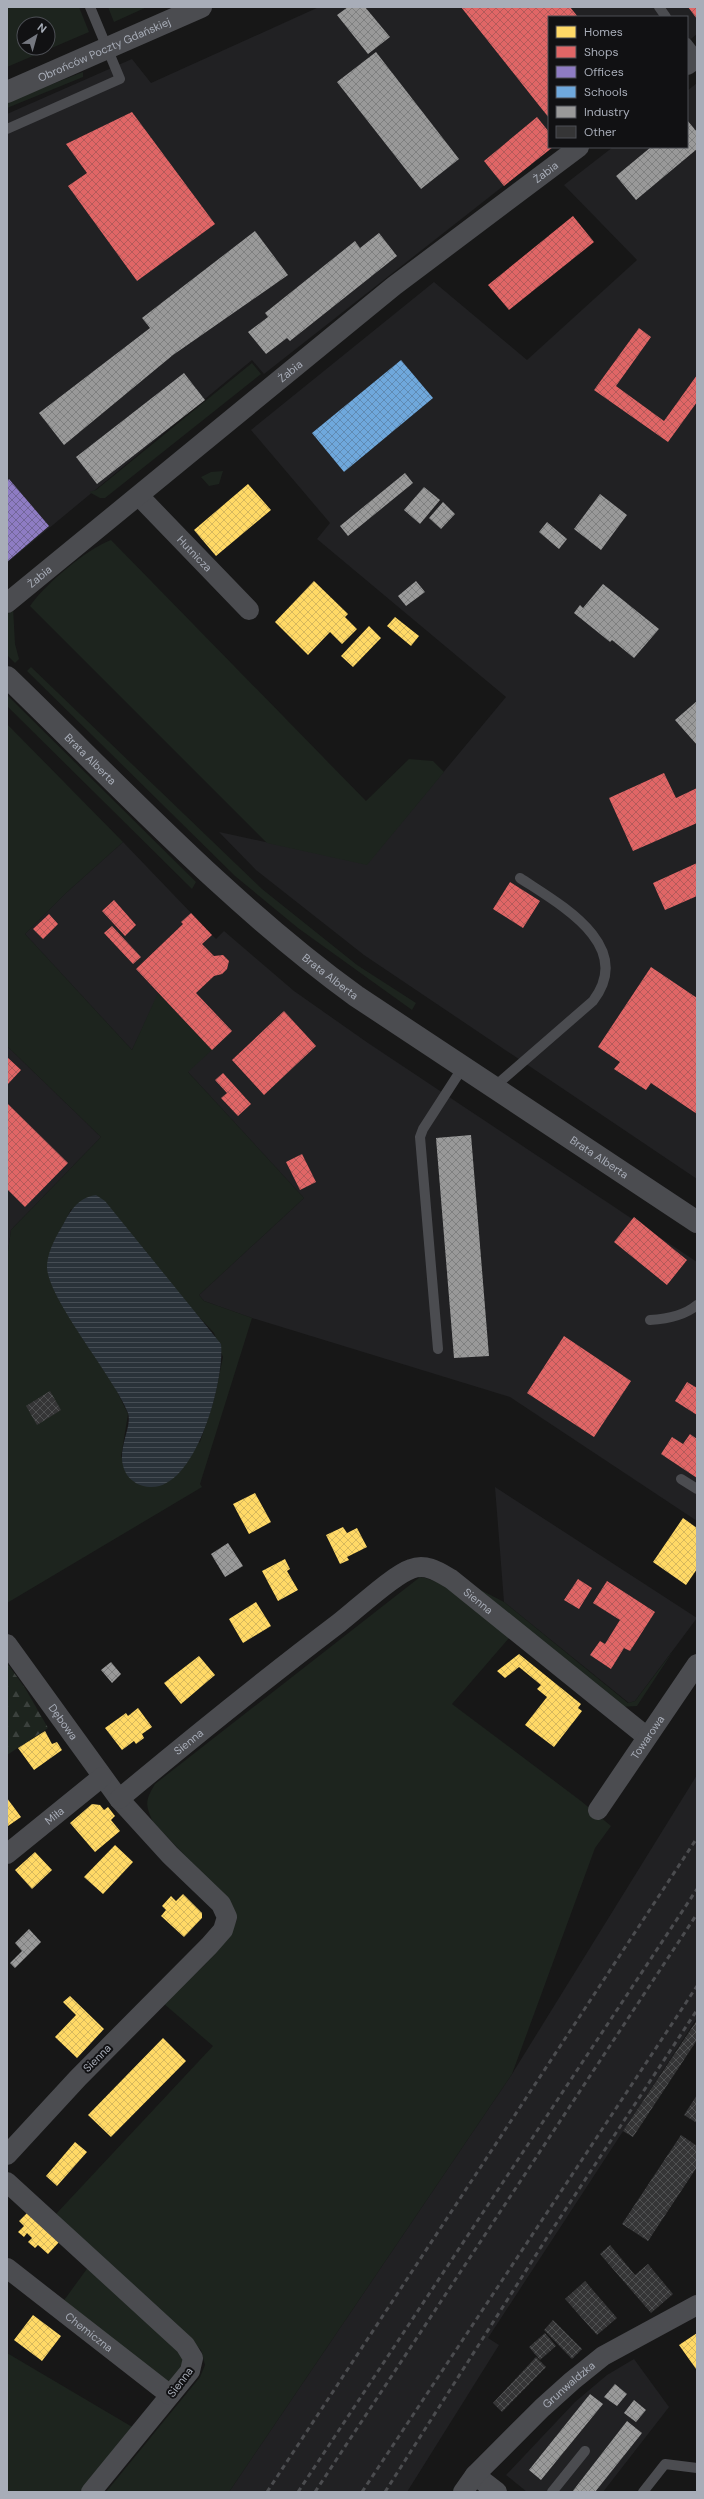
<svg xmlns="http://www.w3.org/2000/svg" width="704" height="2499" viewBox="0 0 704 2499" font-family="'DM Sans',sans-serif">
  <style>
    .built { fill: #212123 }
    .grass { fill: #1d241e; fill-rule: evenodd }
    .forest { fill: url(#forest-firs) }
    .water { fill: url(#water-rules) }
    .homes { fill: url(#homes-cross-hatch) }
    .shops { fill: url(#shops-cross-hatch) }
    .offices { fill: url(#offices-cross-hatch) }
    .schools { fill: url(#schools-cross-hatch) }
    .industry { fill: url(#industry-cross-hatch) }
    .building { fill: url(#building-cross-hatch) }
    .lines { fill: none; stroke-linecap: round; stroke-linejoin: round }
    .service { stroke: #4b4c50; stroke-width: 10 }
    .minor { stroke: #4b4c50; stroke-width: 20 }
    .tertiary { stroke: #4b4c50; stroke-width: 22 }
    .rail { stroke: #4b4c4f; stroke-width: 3; stroke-dasharray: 5 4; stroke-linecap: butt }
    .labels { text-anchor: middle; stroke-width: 4; stroke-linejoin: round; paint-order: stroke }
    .street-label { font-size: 11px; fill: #a8adb8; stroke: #111113 }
  </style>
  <defs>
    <pattern id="forest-firs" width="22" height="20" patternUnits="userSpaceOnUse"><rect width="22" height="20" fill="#1d241e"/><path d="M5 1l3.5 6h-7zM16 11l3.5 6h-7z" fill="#3b413d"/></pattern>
    <pattern id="water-rules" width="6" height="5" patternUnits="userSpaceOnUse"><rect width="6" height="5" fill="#2a3239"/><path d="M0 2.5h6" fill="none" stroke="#464d54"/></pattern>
    <pattern id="homes-cross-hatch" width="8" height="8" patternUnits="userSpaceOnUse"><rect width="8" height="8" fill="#ffd966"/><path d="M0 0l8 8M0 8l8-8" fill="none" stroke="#d6b85d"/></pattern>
    <pattern id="shops-cross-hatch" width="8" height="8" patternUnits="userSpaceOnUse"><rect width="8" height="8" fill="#e06666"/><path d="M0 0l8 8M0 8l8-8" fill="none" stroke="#b45a5a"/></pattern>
    <pattern id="offices-cross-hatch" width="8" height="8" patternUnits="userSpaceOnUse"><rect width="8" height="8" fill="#8e7cc3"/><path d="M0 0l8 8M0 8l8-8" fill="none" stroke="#726699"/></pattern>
    <pattern id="schools-cross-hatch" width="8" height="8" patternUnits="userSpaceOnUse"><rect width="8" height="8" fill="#6fa8dc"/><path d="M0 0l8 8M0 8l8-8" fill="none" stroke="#608bb3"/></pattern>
    <pattern id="industry-cross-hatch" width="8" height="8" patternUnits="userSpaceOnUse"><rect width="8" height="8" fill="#999"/><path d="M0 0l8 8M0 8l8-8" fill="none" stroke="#7f8080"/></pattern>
    <pattern id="building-cross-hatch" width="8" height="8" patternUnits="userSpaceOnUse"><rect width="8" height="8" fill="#353536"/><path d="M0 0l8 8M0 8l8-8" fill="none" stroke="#4f5051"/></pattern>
  </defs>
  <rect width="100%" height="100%" fill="#171717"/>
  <path class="built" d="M319,7H697V34L687,42V17H549V147H553L264,374L252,360L7,563V114L132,59L151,83Z
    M697,83V1179L364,955L256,870L219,832L367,864L506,697L317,539L330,523L251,430L434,282L527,360L637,260L564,185L613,147H687V91Z
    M123,842L216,939L224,931L294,991L368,1043L697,1262V1521L510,1397L252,1318L204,1301L199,1295L304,1198L188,1072L159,993L132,1050L25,934L66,893Z
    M7,1046L101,1137L11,1230L7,1258Z
    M495,1487L697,1618L635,1701L629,1703L504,1602Z
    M697,1775V2018L488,2338L499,2345L407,2492H229L512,2074Z
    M634,2359L669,2407L603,2492H527L506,2475L575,2402L607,2375Z"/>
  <path class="grass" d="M7,7H79L89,32L7,67ZM24,24H48V48H24Z
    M108,7H147L114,22Z
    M83,72V77L7,108V102Z
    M252,363L261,374L105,498H100L89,492L96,490Z
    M223,471L219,484L209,486L201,477L211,472Z
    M111,540L366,801L409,759L433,761L444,772L367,865L267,843L30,606C45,584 87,549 111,540Z
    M13,607L15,644L19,659L15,663L7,655V615Z
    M31,667L262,889L357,965L416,1003L412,1010L298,928L235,876L27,671Z
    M7,695L196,882L192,889L7,706Z
    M7,724L123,842L66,893L25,934L132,1050L158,993L212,1050L188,1072L304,1198L199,1295L204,1301L252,1318L200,1484L202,1487L7,1603V1258L11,1230L101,1137L7,1046ZM71,1209L188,1305L214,1333L223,1357L214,1400L200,1442L121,1457L128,1414L50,1254Z
    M420,1577C450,1581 485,1618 509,1638L452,1704L581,1801L611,1826L595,1848L512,2074L229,2492H106L200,2377L205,2365L201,2350L56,2214L213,2046L163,2003C190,1978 222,1954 237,1920L231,1904L153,1822C145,1804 145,1801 155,1784Z
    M469,1584L504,1602L628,1703L635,1701L673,1651L637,1706L619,1707Z
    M89,2266L178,2348L185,2364L171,2387L62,2303Z
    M7,2353L134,2428L80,2492H7Z"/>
  <path class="forest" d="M7,1663L25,1688L48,1728L7,1755Z"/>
  <path class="water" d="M96,1195L105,1201L221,1344C225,1379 196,1490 150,1487C141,1487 132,1482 127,1475C113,1453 133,1429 128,1413C115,1378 45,1296 47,1265C48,1250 57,1235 64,1223C71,1209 80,1197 96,1195Z"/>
  <path class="homes" d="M248,484L271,510L216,556L194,530Z
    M314,581L348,614L345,617L357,629L342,644L330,632L308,655L275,622Z
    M395,617L419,636L411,646L387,626Z
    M369,626L381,638L353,667L341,656Z
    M255,1493L271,1522L249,1534L233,1504Z
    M683,1518L697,1528V1569L686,1585L653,1562Z
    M343,1527L347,1533L357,1528L367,1547L347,1557L349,1560L340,1564L326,1535Z
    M285,1559L290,1569L287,1571L298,1590L278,1601L262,1571Z
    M256,1602L271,1626L243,1643L229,1619Z
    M519,1654L581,1704L578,1708L582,1711L554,1747L525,1725L547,1697L537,1689L541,1685L519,1667L505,1678L497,1671Z
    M199,1656L215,1675L181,1704L164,1683Z
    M138,1708L152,1727L142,1734L144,1738L136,1744L134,1741L122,1750L105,1728L126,1713L128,1716Z
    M45,1731L52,1744L57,1742L62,1750L34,1770L18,1748Z
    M7,1798L21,1817L8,1826L7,1824Z
    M92,1804L100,1805L104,1810L108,1807L115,1816L111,1820L120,1831L95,1852L70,1823Z
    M115,1845L133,1862L103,1894L84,1877Z
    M35,1852L52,1870L32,1889L15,1870Z
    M183,1894L202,1913V1918L184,1937L161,1916L166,1910L162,1906L171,1896L176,1901Z
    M70,1996L104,2029L77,2058L55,2037L76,2015L63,2002Z
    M163,2038L186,2061L111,2137L88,2115Z
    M75,2142L87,2152L57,2186L46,2176Z
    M28,2212L60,2241L48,2254L38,2245L35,2248L28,2242L32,2238L27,2233L24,2237L18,2232L24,2226L19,2221Z
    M33,2315L61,2336L42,2361L14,2340Z
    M697,2333V2368L696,2369L679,2345Z"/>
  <path class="shops" d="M461,7H570L578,17H549V118Z
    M688,7H697V19Z
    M132,112L215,224L137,281L68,186L87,173L66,144Z
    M537,117L549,132V147H553L504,186L484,161Z
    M573,216L594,242L509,310L488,285Z
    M639,328L651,337L616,386L664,421L697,375V402L668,442L594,390Z
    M664,773L676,798L697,788V823L633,851L609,798Z
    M697,863V896L665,910L653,883Z
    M510,882L540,901L523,928L493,909Z
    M114,900L136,925L125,936L102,911Z
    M191,913L212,935L202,944L214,956L223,955L229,961L227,969L222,974L214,976L196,993L232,1031L212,1050L136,969L183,924L181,922Z
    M49,914L58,924L43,939L33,929Z
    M112,926L141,957L133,964L104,933Z
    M651,967L697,998V1114L651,1083L646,1090L614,1069L620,1062L598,1047Z
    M284,1011L316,1046L264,1095L232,1060Z
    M7,1057L21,1070L7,1085Z
    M223,1073L251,1104L238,1116L221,1098L227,1093L215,1080Z
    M7,1103L68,1163L25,1207L7,1189Z
    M302,1154L316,1182L300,1190L286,1162Z
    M634,1217L687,1260L667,1285L614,1242Z
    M564,1336L631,1381L594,1437L527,1393Z
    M687,1382L697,1388V1415L675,1401Z
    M690,1434L697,1439V1478L661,1454L672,1437L683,1444Z
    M578,1579L592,1588L579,1609L564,1600Z
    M607,1581L655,1612L630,1651L624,1648L611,1669L590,1655L600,1641L605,1644L620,1620L593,1603Z"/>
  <path class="offices" d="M9,479L49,526L7,562V481Z"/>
  <path class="schools" d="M401,360L433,398L344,472L312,433Z"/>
  <path class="industry" d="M348,7H365L390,37L368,54L337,15Z
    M376,52L459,159L421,189L337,82Z
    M687,120L697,132V149L636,200L616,176L651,147H687Z
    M255,231L288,275L173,355L64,445L39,413L150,328L142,318Z
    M379,233L397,256L290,341L287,338L266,354L248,332L268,317L265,313L355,241L360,248Z
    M184,373L205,400L97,484L76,457Z
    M405,473L413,483L348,536L340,526Z
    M424,487L440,500L420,524L404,510Z
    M600,494L627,515L601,550L574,529Z
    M443,502L455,514L441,529L429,518Z
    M547,522L567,539L559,549L539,532Z
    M416,581L425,592L406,606L398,596Z
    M603,584L659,629L634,658L612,640L610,642L574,613L580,605L583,608Z
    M697,701V745L675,720Z
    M471,1135L489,1356L454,1358L436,1138Z
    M228,1543L243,1566L225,1577L211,1554Z
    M111,1662L121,1674L112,1683L101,1670Z
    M29,1929L41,1942L15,1968L10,1963L22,1951L15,1943Z
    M615,2384L627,2394L617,2406L604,2397Z
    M590,2394L603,2404L541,2480L529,2470Z
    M634,2400L646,2410L636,2422L624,2413Z
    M627,2421L642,2433L595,2492H572Z"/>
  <path class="building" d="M50,1391L61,1410L37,1425L26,1406Z
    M697,2020V2040L633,2137L623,2131Z
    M697,2095V2123L684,2115Z
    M681,2135L697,2146V2167L648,2241L622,2224Z
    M610,2245L635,2275L648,2264L673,2294L651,2313L600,2254Z
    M585,2281L617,2318L597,2335L565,2299Z
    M553,2320L582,2349L572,2359L544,2330Z
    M545,2333L556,2346L540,2360L529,2347Z
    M536,2357L546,2367L502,2412L493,2403Z"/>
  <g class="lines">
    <path class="service" d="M659,7L666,17
      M687,43L697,56
      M7,129L120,79L90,7
      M494,1087L593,1001C636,945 559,904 520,878
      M650,1320C666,1319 684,1316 697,1305
      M438,1349L420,1137L423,1129L463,1067
      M681,1479L697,1489
      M552,2492L585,2451
      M643,2492L665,2464L697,2468"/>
    <g class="minor">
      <path d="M687,65L697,58"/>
      <path id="s1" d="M139,496L249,610"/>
      <path id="s2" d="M7,603L394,286L579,147"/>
      <path id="s3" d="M7,1644L119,1799L170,1855L221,1904L227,1917L223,1930L209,1946L78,2078L7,2155"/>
      <path id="s4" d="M119,1799C191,1739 264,1680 339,1623C356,1610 393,1575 411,1569C426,1563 439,1572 451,1579L647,1737"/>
      <path id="s5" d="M598,1810L697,1664"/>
      <path id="s6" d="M7,1854L102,1777"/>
      <path d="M7,2182L185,2345L193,2358L190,2371L91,2492"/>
      <path id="s7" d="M7,2268L170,2395"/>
      <path d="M475,2475L497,2492"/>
      <path id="s8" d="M463,2492L475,2475L542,2408L572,2381L603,2356L697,2305"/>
    </g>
    <g class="tertiary">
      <path id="s9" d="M7,92L201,7"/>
      <path id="s10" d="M7,677C120,786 228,903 356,996L697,1222"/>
    </g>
    <path class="rail" d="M267,2492L697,1838
      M298,2492L697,1889
      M315,2492L697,1914
      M362,2492L697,1986
      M385,2492L548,2236L697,2010"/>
  </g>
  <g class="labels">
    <g class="street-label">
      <text dy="4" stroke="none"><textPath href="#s9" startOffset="106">Obrońców Poczty Gdańskiej</textPath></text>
      <text dy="4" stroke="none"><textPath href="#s2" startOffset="690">Żabia</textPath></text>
      <text dy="4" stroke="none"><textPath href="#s2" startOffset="366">Żabia</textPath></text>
      <text dy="4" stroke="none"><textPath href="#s1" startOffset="80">Hutnicza</textPath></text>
      <text dy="4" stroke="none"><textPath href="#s2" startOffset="42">Żabia</textPath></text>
      <text dy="4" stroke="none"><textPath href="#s10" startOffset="117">Brata Alberta</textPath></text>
      <text dy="4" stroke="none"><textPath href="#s10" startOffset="441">Brata Alberta</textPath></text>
      <text dy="4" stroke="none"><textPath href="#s10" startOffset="765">Brata Alberta</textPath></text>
      <text dy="4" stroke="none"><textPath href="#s4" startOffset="450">Sienna</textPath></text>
      <text dy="4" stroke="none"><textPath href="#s3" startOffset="96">Dębowa</textPath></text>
      <text dy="4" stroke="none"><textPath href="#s5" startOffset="88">Towarowa</textPath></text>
      <text dy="4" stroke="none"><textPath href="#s4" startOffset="90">Sienna</textPath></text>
      <text dy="4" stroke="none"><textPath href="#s6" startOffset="61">Miła</textPath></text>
      <text transform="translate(97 2058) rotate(-45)" y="4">Sienna</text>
      <text dy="4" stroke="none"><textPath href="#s7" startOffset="104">Chemiczna</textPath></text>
      <text transform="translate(180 2382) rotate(-53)" y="4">Sienna</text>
      <text dy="4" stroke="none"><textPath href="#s8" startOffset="151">Grunwaldzka</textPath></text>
    </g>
  </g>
  <rect width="704" height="2499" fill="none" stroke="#a8adb8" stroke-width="16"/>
  <rect x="548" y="16" width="140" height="132" fill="#111113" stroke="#4d4f55"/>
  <rect x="556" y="26" width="20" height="12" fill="#ffd966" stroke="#4d4f55"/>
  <text x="584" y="36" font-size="12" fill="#a8adb8">Homes</text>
  <rect x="556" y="46" width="20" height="12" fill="#e06666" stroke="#4d4f55"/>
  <text x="584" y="56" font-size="12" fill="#a8adb8">Shops</text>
  <rect x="556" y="66" width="20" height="12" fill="#8e7cc3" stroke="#4d4f55"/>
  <text x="584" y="76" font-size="12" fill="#a8adb8">Offices</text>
  <rect x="556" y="86" width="20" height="12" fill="#6fa8dc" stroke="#4d4f55"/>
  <text x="584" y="96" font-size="12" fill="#a8adb8">Schools</text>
  <rect x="556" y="106" width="20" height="12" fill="#999999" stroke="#4d4f55"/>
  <text x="584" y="116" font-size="12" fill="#a8adb8">Industry</text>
  <rect x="556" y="126" width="20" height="12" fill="#353536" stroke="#4d4f55"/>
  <text x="584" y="136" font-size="12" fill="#a8adb8">Other</text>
  <g transform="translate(36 36) rotate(37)"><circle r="19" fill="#111113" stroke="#4d4f55"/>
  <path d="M0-3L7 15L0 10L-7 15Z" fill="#757880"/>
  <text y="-6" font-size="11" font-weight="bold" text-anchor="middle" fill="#a8adb8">N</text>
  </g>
</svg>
